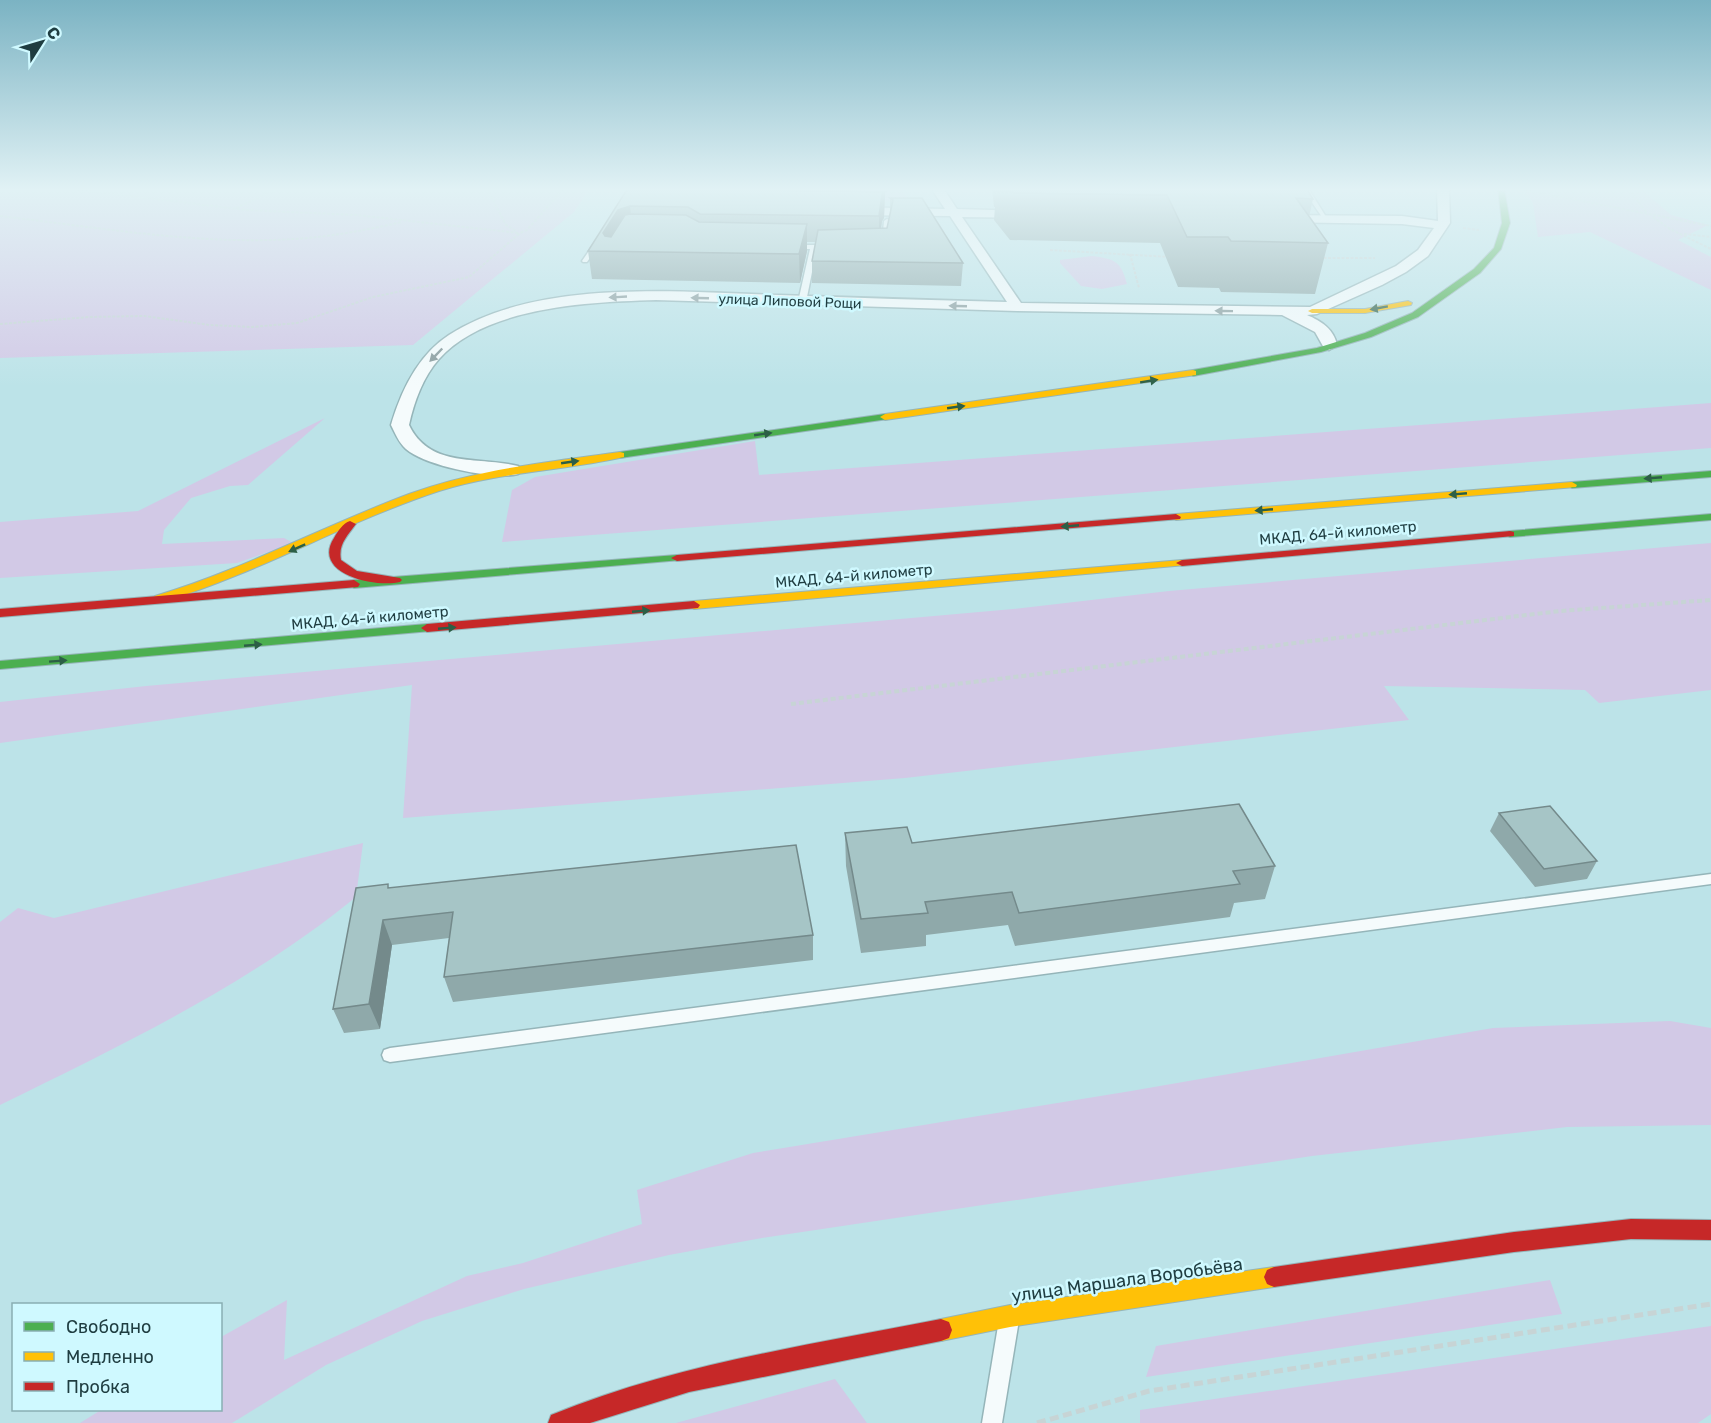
<svg xmlns="http://www.w3.org/2000/svg" width="1711" height="1423" viewBox="0 0 1711 1423" font-family="Rubik,sans-serif">
  <style>
    .green { fill: #d2c9e6 }
    .lines { fill: none; stroke-linecap: round; stroke-linejoin: round }
    .lane-casing { stroke: #95b5b9; stroke-width: 3 }
    .street-casing { stroke: #95b5b9; stroke-width: 3 }
    .fast-casing { stroke: #95b5b9; stroke-width: 2 }
    .slow-casing { stroke: #95b5b9; stroke-width: 2 }
    .jam-casing { stroke: #95b5b9; stroke-width: 2 }
    .path-far2 { stroke: #c7d4d5; stroke-width: 2; stroke-dasharray: 3 1.5; stroke-linecap: butt }
    .path-far1 { stroke: #c7d4d5; stroke-width: 4; stroke-dasharray: 5 3; stroke-linecap: butt }
    .path { stroke: #c7d4d5; stroke-width: 5; stroke-dasharray: 9 4.5; stroke-linecap: butt }
    .lane { fill: #f5fbfc; fill-rule: evenodd }
    .street { fill: #f5fbfc; fill-rule: evenodd }
    .fast { fill: #4caf50; fill-rule: evenodd }
    .slow { fill: #ffc107; fill-rule: evenodd }
    .jam { fill: #c62828; fill-rule: evenodd }
    .wall { fill: #8fa9aa }
    .shaded-wall { fill: #748a8b }
    .building { fill: #a6c5c6; stroke: #748a8b; stroke-width: 1.5 }
    .oneway { fill: #8a9c9e }
    .oneway2 { fill: #2c5f46 }
    .labels { text-anchor: middle; stroke-width: 5; stroke-linejoin: round; paint-order: stroke }
    .far-street-label { font-size: 14px; fill: #1f3d41; stroke: #cff9ff }
    .street-label { font-size: 15px; fill: #1f3d41; stroke: #cff9ff }
    .near-street-label { font-size: 18px; fill: #1f3d41; stroke: #cff9ff }
  </style>
  <rect width="100%" height="100%" fill="#bce3e8"/>
  <path class="green" d="M0,188H590L574,212L413,345L0,358Z
    M802,188H902L909,201L800,199Z
    M1523,188H1640L1671,215L1708,225L1678,240L1711,257V290L1590,232L1538,237L1533,203Z
    M1092,256C1115,259 1121,261 1127,284L1102,289L1081,286L1060,263V260Z
    M1711,403V448L502,542L512,490L535,477L755,441L759,475Z
    M325,418L248,485L230,486L191,498L164,530L162,544L284,538L293,543L237,563L0,578V522L138,511Z
    M1711,543V690L1599,703L1585,690L1384,686L1409,720L905,778L403,818L412,685L0,743V702L146,686L1013,609L1169,591Z
    M363,843L356,897C248,985 124,1044 0,1105V922L18,908L54,918Z
    M1670,1021L1711,1028V1125L1567,1127L1312,1156L762,1238L669,1255L524,1289L422,1321L326,1365L232,1423H80L101,1410H220L221,1337L287,1300L284,1360L467,1276L523,1263L642,1224L637,1190L753,1153L1131,1091L1493,1028Z
    M1550,1280L1562,1314L1146,1377L1156,1346Z
    M1711,1326V1414L1698,1423H1140V1410Z
    M835,1379L867,1423H676Z"/>
  <g class="lines">
    <g class="lane-casing">
      <path id="lane" d="M1302,188H1308L1328,220H1324Z
        M887,219L890,221L888,244L885,246L882,244L884,221Z
        M596,241L601,242L587,262H583L582,261Z
        M814,245L817,247L806,302L802,304L798,302L810,249H793L790,247L793,245Z
        M1711,874V884L390,1062L384,1060L382,1055L384,1050L390,1048Z
        M1008,1316L1015,1319L1018,1326L1002,1423H982L998,1326L1001,1319Z"/>
    </g>
    <g class="street-casing">
      <path id="street" d="M931,188H943L957,209L1031,211L1033,214L1031,217L1027,218L962,217L1021,303L1310,307L1396,266L1418,250L1434,228L1402,224L1277,222L1273,221L1271,218L1273,215L1402,216L1438,221L1437,188H1449L1450,223L1428,256L1406,272L1382,285L1317,314L1307,315C1321,321 1334,329 1337,345L1329,350L1324,348L1315,332L1282,315L1017,311L656,300C591,302 486,306 439,359C423,377 414,402 409,425C430,469 479,456 518,466L521,470L518,474C493,480 426,466 406,449C399,443 395,433 391,425C401,391 418,355 449,335C538,278 677,292 779,295C855,298 931,300 1007,302L950,216L851,215L845,211L851,207L945,209Z"/>
    </g>
    <g class="fast-casing">
      <path id="fast" d="M1498,188H1504L1510,223L1501,249L1480,273L1418,317L1371,337L1321,352L1193,376L1188,373L1193,370L1317,348L1365,333L1412,313L1474,269L1494,248L1502,223Z
        M885,414L890,417L888,419L620,458L615,455L620,452Z
        M1711,471V477L1572,488L1567,485L1572,482Z
        M1711,514V520L1510,537L1504,534L1510,531Z
        M677,555L683,558L681,560L354,588L348,584L354,580Z
        M427,624L431,625L433,628L431,631L0,669V661Z"/>
    </g>
    <g class="slow-casing">
      <path id="slow" d="M1408,301L1412,303L1411,305L1365,313H1312L1308,311L1312,309H1365Z
        M1193,370L1196,371V375L885,420L880,417L885,414Z
        M620,452L624,453V457C563,471 499,472 439,491C345,522 259,573 163,602L159,603L153,599L155,596C243,570 323,526 409,494C477,469 549,462 620,452Z
        M1572,482L1577,485L1576,487L1176,520L1171,517L1176,514Z
        M1182,560L1188,563L1186,565L694,609L688,605L694,601Z
        M1274,1267L1281,1270L1284,1277L1281,1284L1274,1287L1010,1327L941,1341L933,1338L930,1330L933,1322L941,1319L1010,1305Z"/>
    </g>
    <g class="jam-casing">
      <path id="jam" d="M1176,514L1181,517L1180,519L677,561L671,558L677,555Z
        M350,521L356,524C347,536 338,545 341,560L357,571L400,578L402,580L400,582C376,588 311,574 334,538C338,531 343,523 350,521Z
        M1510,531L1514,532V536L1182,566L1176,563L1182,560Z
        M354,580L360,584L358,587L0,617V609Z
        M694,601L700,605L698,608L427,632L421,628L427,624Z
        M1631,1219L1711,1220V1240L1631,1239L1514,1252L1274,1287L1267,1284L1264,1277L1267,1270L1274,1267L1514,1232Z
        M941,1319L949,1322L952,1330L949,1338L941,1341L689,1392L590,1423H548L551,1415C675,1364 810,1345 941,1319Z"/>
    </g>
    <path class="path-far2" d="M63,188L246,210L356,215L519,233
      M487,188L506,225L516,231
      M1628,188L1647,213
      M1525,190L1711,226
      M236,208L279,188
      M0,216C96,227 196,245 293,239C330,237 366,230 402,222
      M1653,217L1670,229L1711,249
      M1463,228L1479,230
      M1684,234L1711,237
      M1050,250L1169,257
      M1130,254L1139,288
      M1319,258H1375
      M0,324L89,317L144,316L210,325L252,327L297,323L373,297L469,277L520,233L527,230L564,188"/>
    <path class="path-far1" d="M791,704L1560,611L1711,600"/>
    <path class="path" d="M1037,1423L1149,1391L1711,1304"/>
    <use href="#lane" class="lane"/>
    <use href="#street" class="street"/>
    <use href="#fast" class="fast"/>
    <use href="#slow" class="slow"/>
    <use href="#jam" class="jam"/>
  </g>
  <path class="wall" d="M637,188H702V189L885,192L884,218L882,221L881,228H887L890,214V198L963,263L961,286L812,283V261L816,242H807V251L800,283L592,279L588,251Z
    M992,188H1306L1313,199L1309,217L1328,243L1315,294L1221,292L1219,288L1178,287L1160,243L1010,240L994,220L995,207H994Z
    M1499,813L1597,861L1587,879L1535,887L1490,831Z
    M845,833L912,843L1275,866L1265,899L1234,903L1230,917L1015,946L1008,925L926,935V946L861,953L846,866Z
    M390,888L813,935V960L453,1002L444,977L449,938L392,945L380,1029L344,1033L333,1009Z"/>
  <path class="shaded-wall" d="M885,192L884,218L882,221L879,243V216L882,194Z
    M630,206L633,233L613,251L603,233L618,210Z
    M807,224V251L800,283L799,254Z
    M383,920L392,945L380,1029L369,1004Z"/>
  <path class="building" d="M634,188L885,192L882,194L879,216L700,214L688,207L630,206L618,210L603,233L605,236L611,237L625,215L631,214L686,215L699,222L807,224L799,254L588,251L626,191Z
    M1010,188H1306L1313,199L1296,198L1328,243L1231,241L1228,237H1187L1167,195L1014,193Z
    M890,198H922L963,263L812,261L818,230L887,228L893,200Z
    M1239,804L1275,866L1233,871L1240,884L1019,913L1012,892L925,902L928,913L861,919L845,833L907,827L912,843Z
    M1550,806L1597,861L1544,869L1499,813Z
    M796,845L813,935L444,977L453,912L383,920L369,1004L333,1009L356,888L388,884V888L444,882Z"/>
  <defs><path id="oneway-solid" d="M-6-.8H1V-3.2L6.5 0L1 3.2V.8H-6Z" transform="scale(1.5)"/></defs>
  <g class="oneway">
    <use href="#oneway-solid" transform="translate(618 297) rotate(177)"/>
    <use href="#oneway-solid" transform="translate(700 298) rotate(-178)"/>
    <use href="#oneway-solid" transform="translate(958 306) rotate(-178)"/>
    <use href="#oneway-solid" transform="translate(1224 311) rotate(-179)"/>
    <use href="#oneway-solid" transform="translate(436 355) rotate(134)"/>
  </g>
  <g class="oneway2">
    <use href="#oneway-solid" transform="translate(1379 308) rotate(170)"/>
    <use href="#oneway-solid" transform="translate(1149 381) rotate(-9)"/>
    <use href="#oneway-solid" transform="translate(956 407) rotate(-8)"/>
    <use href="#oneway-solid" transform="translate(763 434) rotate(-8)"/>
    <use href="#oneway-solid" transform="translate(570 462) rotate(-8)"/>
    <use href="#oneway-solid" transform="translate(1653 478) rotate(175)"/>
    <use href="#oneway-solid" transform="translate(1458 494) rotate(175)"/>
    <use href="#oneway-solid" transform="translate(1264 510) rotate(175)"/>
    <use href="#oneway-solid" transform="translate(1070 526) rotate(175)"/>
    <use href="#oneway-solid" transform="translate(297 548) rotate(156)"/>
    <use href="#oneway-solid" transform="translate(641 611) rotate(-5)"/>
    <use href="#oneway-solid" transform="translate(447 628) rotate(-5)"/>
    <use href="#oneway-solid" transform="translate(253 645) rotate(-5)"/>
    <use href="#oneway-solid" transform="translate(58 661) rotate(-4)"/>
  </g>
  <linearGradient id="sky" x2="0" y2="1"><stop stop-color="#7bb3c3"/><stop offset="0.49" stop-color="#e1f2f5"/><stop offset="1" stop-color="#e1f2f5" stop-opacity="0"/></linearGradient>
  <rect width="1711" height="387" fill="url(#sky)"/>
  <g class="labels">
    <g class="far-street-label">
      <text transform="translate(790 301) rotate(2)" y="5">улица Липовой Рощи</text>
    </g>
    <g class="street-label">
      <text transform="translate(1338 533) rotate(-5)" y="5">МКАД, 64-й километр</text>
      <text transform="translate(854 576) rotate(-5)" y="5">МКАД, 64-й километр</text>
      <text transform="translate(370 618) rotate(-5)" y="5">МКАД, 64-й километр</text>
    </g>
    <g class="near-street-label">
      <text transform="translate(1127 1280) rotate(-8)" y="6">улица Маршала Воробьёва</text>
    </g>
  </g>
  <rect x="12" y="1303" width="210" height="108" fill="#cff9ff" stroke="#89aeb3" stroke-width="1.5"/>
  <rect x="24" y="1322" width="30" height="9" fill="#4caf50" stroke="#89aeb3" stroke-width="1.5"/>
  <text x="66" y="1333" font-size="18" fill="#1f3d41">Свободно</text>
  <rect x="24" y="1352" width="30" height="9" fill="#ffc107" stroke="#89aeb3" stroke-width="1.5"/>
  <text x="66" y="1363" font-size="18" fill="#1f3d41">Медленно</text>
  <rect x="24" y="1382" width="30" height="9" fill="#c62828" stroke="#89aeb3" stroke-width="1.5"/>
  <text x="66" y="1393" font-size="18" fill="#1f3d41">Пробка</text>
  <g transform="translate(42 42) rotate(53)" stroke="#cff9ff" stroke-width="4.5" paint-order="stroke">
  <path d="M0-4.5L10 22L0 15L-10 22Z" fill="#1f3d41"/>
  <text y="-9" font-size="16" font-weight="bold" text-anchor="middle" fill="#1f3d41">С</text>
  </g>
</svg>
